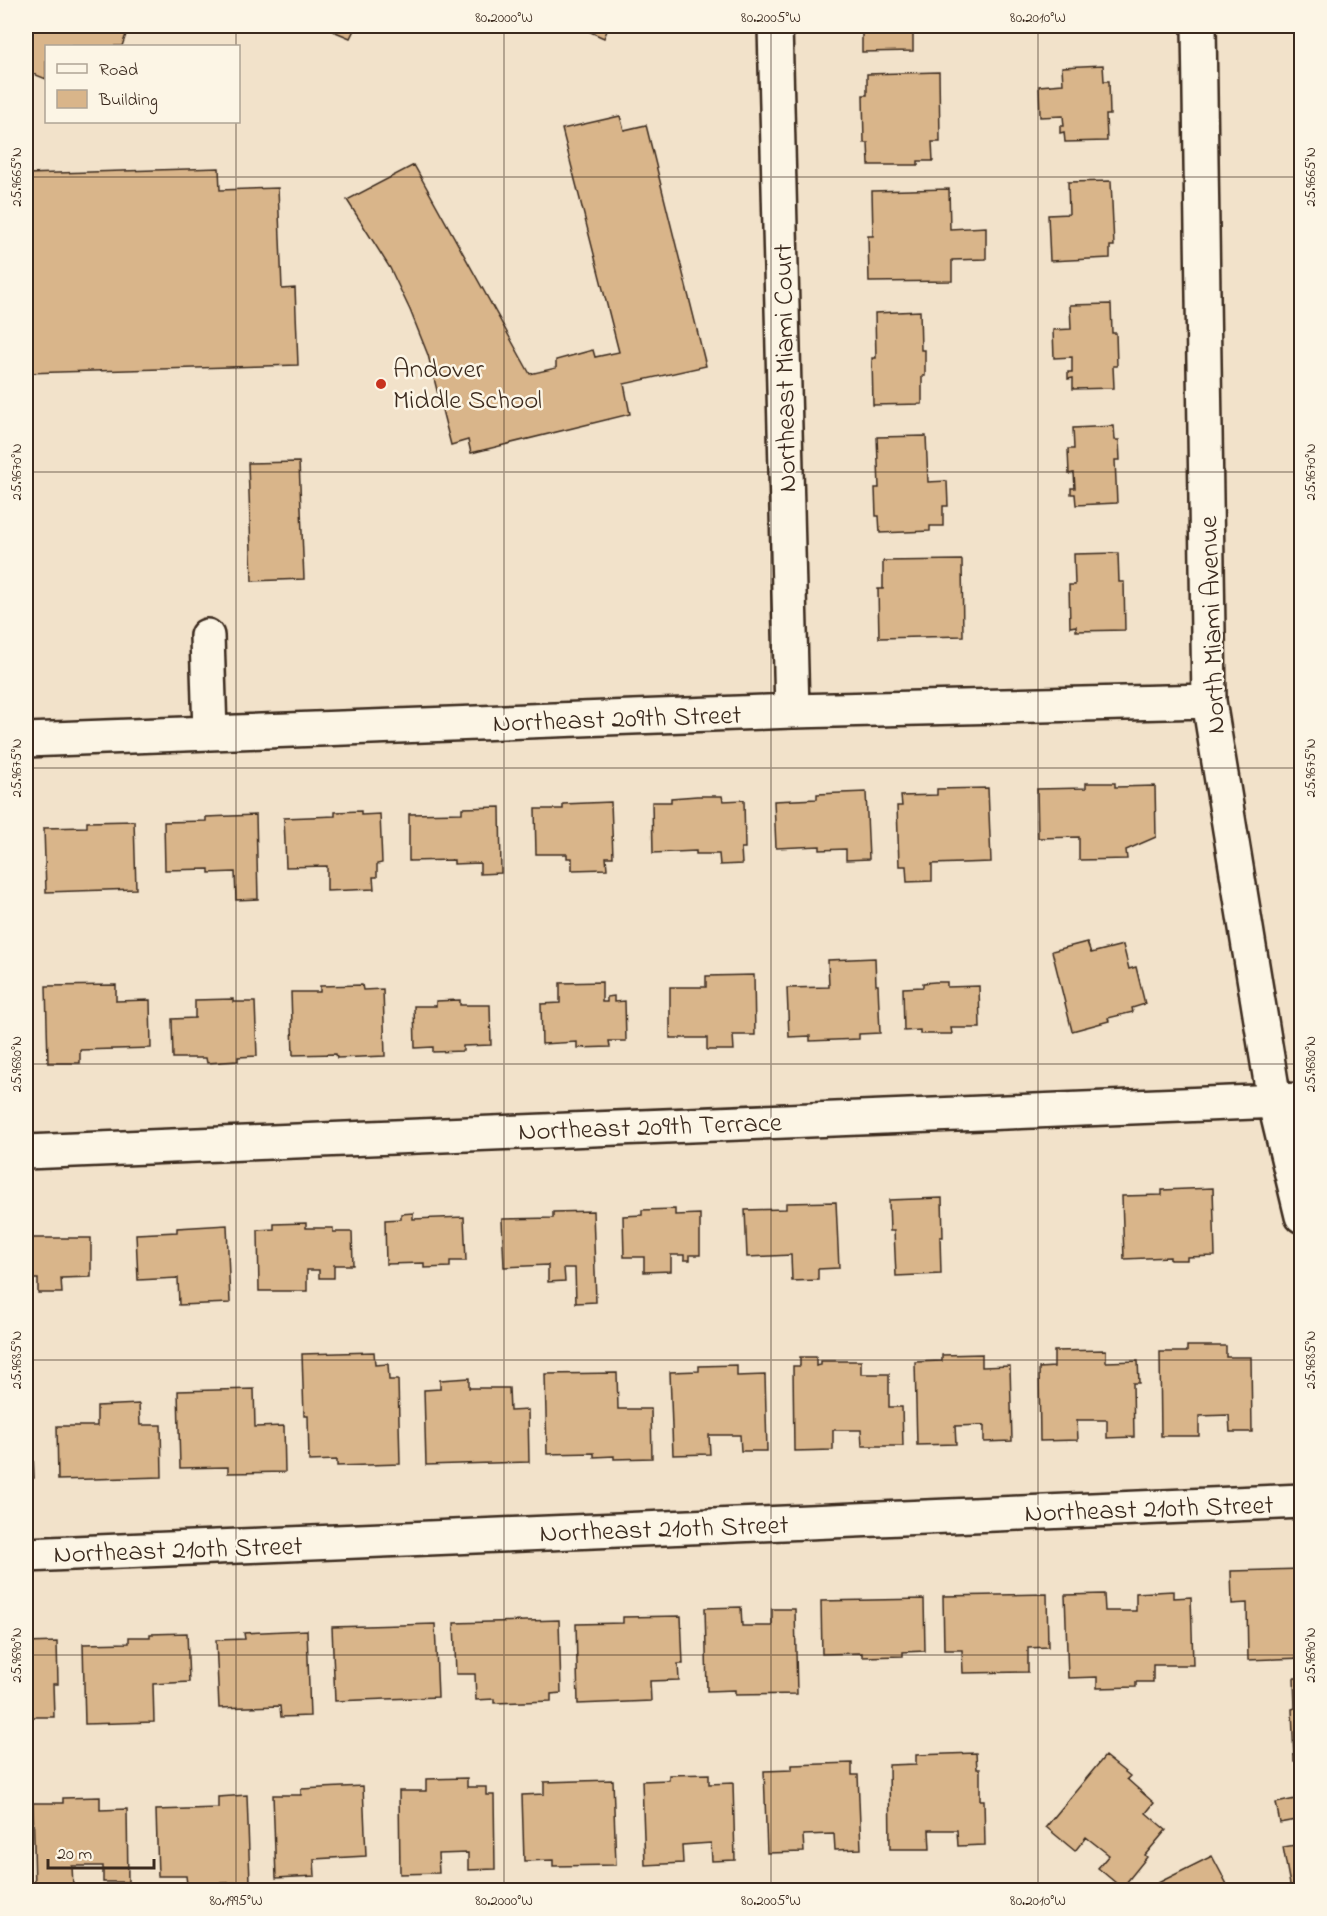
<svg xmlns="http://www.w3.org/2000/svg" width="1327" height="1916" viewBox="0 0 1327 1916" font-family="'Indie Flower',sans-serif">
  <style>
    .building { fill: #d9b58a; stroke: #3b2a1e; stroke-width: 1.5 }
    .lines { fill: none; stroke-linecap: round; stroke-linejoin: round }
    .minor-casing { stroke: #3b2a1e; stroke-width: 38 }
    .minor { stroke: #fcf5e5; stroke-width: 33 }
    .ticks { fill: none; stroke: #3b2a1e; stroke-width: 1.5; stroke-opacity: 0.45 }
    .poi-dot { fill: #c8321e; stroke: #fcf5e5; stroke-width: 2 }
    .labels { text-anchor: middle; stroke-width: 5; stroke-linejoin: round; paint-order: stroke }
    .poi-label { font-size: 27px; fill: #3b2a1e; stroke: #fcf5e5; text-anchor: start }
    .street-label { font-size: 27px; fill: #3b2a1e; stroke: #fcf5e5 }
    .neatline { fill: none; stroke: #3b2a1e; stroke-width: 2 }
    .ticks-label { font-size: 15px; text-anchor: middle; fill: #3b2a1e }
  </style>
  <rect width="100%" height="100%" fill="#f2e2ca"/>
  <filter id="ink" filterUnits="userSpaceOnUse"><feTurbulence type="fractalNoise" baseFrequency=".0167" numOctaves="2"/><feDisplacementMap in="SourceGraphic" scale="12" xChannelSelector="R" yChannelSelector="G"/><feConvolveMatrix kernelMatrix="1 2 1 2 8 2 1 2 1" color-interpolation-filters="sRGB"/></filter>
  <g filter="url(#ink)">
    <path class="building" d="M26,26H129L122,46H46V79L26,71Z
      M321,26H356L350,38Z
      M577,26H609L604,38Z
      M862,26H913V51L862,52Z
      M1103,65L1104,81H1109L1110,115H1106L1107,141L1065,142L1064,132L1060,133V126H1064L1063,116L1040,117L1039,86L1063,84L1062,67Z
      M939,72L940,142H932L933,161H918V165H869L868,143H864L863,95H867V74Z
      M620,116L624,130L646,125L706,366L624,384L630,414L471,453L468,440L451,445L428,355L410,310L390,268L347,200L414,165L530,374L556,368V360L593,350L595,357L619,352L562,129Z
      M219,168L220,190L278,188L282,289L295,288L298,365L26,373V174Z
      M1111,181L1114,246H1110V258L1050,261L1048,215L1069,214L1068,182Z
      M949,189L950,229L986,227V259L952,260V281L869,282L868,236H873L872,191Z
      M1111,304L1112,333H1116L1117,366H1113L1114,388L1073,389V378L1068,379V372H1072V357L1054,358L1053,330L1071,329L1070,305Z
      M920,311L921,350H925V376H922V404L873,405L872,358H876L875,313Z
      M1114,426L1115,440H1119L1120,460H1115L1117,503L1076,505L1075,494H1071V488H1075L1074,473L1069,474L1068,449H1074L1073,428Z
      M926,436L928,482L947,481L948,506H943V526H930V531L880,533L879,516H876L875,488H879L877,437Z
      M299,462L304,579L252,581L248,463Z
      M1118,553L1119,582H1124L1125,630L1076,631V626L1070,627L1069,585H1075L1074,554Z
      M962,560L963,636L879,638L878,589H883V561Z
      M1086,783H1115V787L1155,786L1156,837L1126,850L1127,859L1079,860V837L1038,838L1037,789L1086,788Z
      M988,788L991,862L932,864V881L907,882L906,866H899L897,806H902L901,796L937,795V789Z
      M866,792L869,859L846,860V849L820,850V846L776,848L774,801L817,799V794Z
      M697,796H722L723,801L744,800L745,848H741L742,864L720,865L719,854H696V851L653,853L652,802H671V798Z
      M611,802L613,857H606L607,869L572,870V858H567V854H536L535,809H563V804Z
      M500,807L501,873L480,874V863L454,864V860L409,861V814L462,813V808Z
      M361,811V815L380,814L382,863L377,864V877H373L374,889L327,891V866L286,867L284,818L335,816V812Z
      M256,815L258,899L236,900L235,872L209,873V869L165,870L164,822L206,821V817Z
      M134,821L136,889L46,892L44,828L87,827V822Z
      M1087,942L1091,953L1123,945L1129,969L1136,967L1145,1004L1132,1008L1133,1012L1108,1018L1109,1021L1072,1031L1052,951Z
      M875,958L876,985H878L880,1033L859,1034V1039L810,1041V1036L789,1037L787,988L829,987L828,960Z
      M754,975L755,1035H733L734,1050H707V1038H670V987H706V976Z
      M602,982V1002H607V997L614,996V1002L625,1001L626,1041H609L610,1047L577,1048V1042L542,1044L541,1004L560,1003V983Z
      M935,982H947V987L979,986L980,1028H951L952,1034H920V1030L904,1031L903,988L923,987V983Z
      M116,985V1001L150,1000L151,1048L80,1050V1063H48L46,986Z
      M362,985L363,990L383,989L385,1056L337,1058L336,1054L293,1055L291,992H320V986Z
      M233,999V1002H255L257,1056L238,1057V1061L207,1063L206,1058H173L172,1019L195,1018V1000Z
      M460,1000V1005H490L491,1045L463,1046V1051L433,1052V1047L415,1048L414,1006H436V1001Z
      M1213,1188L1215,1256L1187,1257V1260H1170V1257L1124,1259L1122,1196L1162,1195V1190Z
      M942,1198L943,1237H940L941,1274L896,1276L894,1231H890L889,1200Z
      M836,1202L839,1268L818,1269V1280L792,1281L791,1255L747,1257L745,1210L786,1209V1203Z
      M675,1209V1215L700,1214V1255H690V1260H684V1255H671V1271L644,1272V1257H624L623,1216L642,1215V1210Z
      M593,1211L596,1302L576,1303L575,1268H564L565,1281L548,1282V1265L504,1267L502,1219L553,1218V1212Z
      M413,1213V1219L464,1217L466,1261H450V1267L424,1268V1263L386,1264L385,1220L401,1219V1214Z
      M306,1223V1228H333V1232H352L353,1265H334V1278H319V1270H307V1291H259L258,1230L274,1229V1224Z
      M227,1225L230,1303L179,1305L178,1278L138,1280L136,1234L177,1232V1228Z
      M26,1238H91V1277L61,1278L62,1293H38V1279H26Z
      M1187,1346H1226V1357H1251L1252,1432H1230L1229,1415L1199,1416V1436H1161L1160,1352H1187Z
      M1106,1350V1362L1138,1361L1139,1383H1133L1134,1437L1107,1438V1420H1077L1078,1440L1040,1441L1039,1368L1054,1367V1351Z
      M374,1352L375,1365L388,1364L389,1380H398L400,1464L337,1466V1460L309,1461L308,1416H304L302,1354Z
      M982,1354V1367L1010,1366L1012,1441L984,1442V1425L955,1426L956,1444L917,1445L915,1362L942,1361V1355Z
      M800,1357H816V1366L821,1365V1361H861V1374H889V1407H902L903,1446H862L861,1430H833V1450L794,1451L793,1366H800Z
      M737,1365V1376L765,1375L767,1451H741L740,1435H709L710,1454L673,1455L670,1372L699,1371V1366Z
      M617,1373L618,1409H651L652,1458L614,1459V1456L594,1457V1453L547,1454L545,1374Z
      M469,1378V1388H509L510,1411L528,1410L529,1462L426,1465L424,1390L440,1389V1380Z
      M254,1389L255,1427L284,1426L285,1472L228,1473V1467L180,1468L178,1391Z
      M26,1403H31L34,1478H26Z
      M139,1404L140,1425H161L162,1477L58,1480L57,1426H97V1406Z
      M1302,1569V1658L1248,1660L1247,1603L1232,1604L1231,1571Z
      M1173,1591V1598L1191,1597L1193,1665H1153V1682H1136V1687L1097,1688V1677L1068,1678L1065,1595L1104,1594L1105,1611H1136V1593Z
      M1047,1594L1048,1647L1028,1648V1672L963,1673L962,1650H944L943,1596Z
      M924,1599L925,1651L903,1652V1656L862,1657V1653L822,1654L821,1601Z
      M741,1607L742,1626H772V1609H795L797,1694L735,1695V1690L707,1691L705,1608Z
      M681,1616L683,1664H678L679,1680L650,1681L651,1701L578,1704L576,1624L623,1623V1617Z
      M559,1620L561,1693L551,1694V1701L494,1703V1699L476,1700L475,1674H456L454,1623Z
      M435,1624L438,1697L335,1701L332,1627Z
      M307,1630L310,1716L281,1717L280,1706L219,1708L216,1640L245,1639L244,1633Z
      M187,1633L189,1682L153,1684L154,1722L85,1724L83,1644L129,1643V1637H150V1634Z
      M57,1642L58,1684H53L54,1717H26V1643Z
      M1294,1678H1302V1782H1299L1298,1761H1294L1292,1709L1295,1708Z
      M976,1753L977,1769H980V1800H984L985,1845L958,1846L957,1830H929L930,1849H890L889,1765L916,1764V1755Z
      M1105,1756L1130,1776L1127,1779L1154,1803L1146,1813L1166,1830L1145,1855L1147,1857L1122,1888L1098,1868L1109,1855L1086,1837L1075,1851L1046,1827Z
      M852,1763V1775H858L861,1849L835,1850L834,1834L803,1835L804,1852L767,1853L764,1771L792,1770V1765Z
      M709,1774V1784L733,1783L735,1860L712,1861L711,1843L682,1845L683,1863L645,1865L642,1781L669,1780V1775Z
      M467,1778V1787H486V1795H494L495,1869L468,1870V1853L438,1854L439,1873L400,1874L399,1791H426V1779Z
      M613,1780L616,1865L553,1866V1860L524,1861L522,1795L544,1794V1782Z
      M363,1786L366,1856L314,1859L315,1876L276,1878L273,1795H301V1789Z
      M247,1795L250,1882L187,1884L186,1876H158L156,1810L218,1808V1797Z
      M100,1797V1810L127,1809L128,1882H103V1866H72L73,1886L35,1887L33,1803H63V1798Z
      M1300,1798L1302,1819L1280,1823L1276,1803Z
      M1302,1844V1890H1291L1283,1847Z
      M1212,1856L1230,1890H1144Z"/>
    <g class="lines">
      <g class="minor-casing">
        <path id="minor" d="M775,26L792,711
          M1199,26L1209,701L1274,1100L1302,1216
          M207,636L210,733
          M26,740L792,711L1209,701
          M26,1152L1302,1100
          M26,1555L1302,1501"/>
      </g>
      <use href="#minor" class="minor"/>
    </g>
  </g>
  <path class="ticks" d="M236,26V46M504,26V1890M771,26V1890M1038,26V1890M236,122V1890M26,177H1302M26,472H1302M26,768H1302M26,1064H1302M26,1360H1302M26,1655H1302"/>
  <circle class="poi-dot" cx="381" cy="384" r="6"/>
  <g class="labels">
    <g class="poi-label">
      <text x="393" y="377">Andover<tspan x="393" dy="31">Middle School</tspan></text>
    </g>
    <g class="street-label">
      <text transform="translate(784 368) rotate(-91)" y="9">Northeast Miami Court</text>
      <text transform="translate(1211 625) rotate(-92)" y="9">North Miami Avenue</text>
      <text transform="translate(617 718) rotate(-2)" y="9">Northeast 209th Street</text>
      <text transform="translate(650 1126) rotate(-2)" y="9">Northeast 209th Terrace</text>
      <text transform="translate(1149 1508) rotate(-2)" y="9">Northeast 210th Street</text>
      <text transform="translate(664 1528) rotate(-2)" y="9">Northeast 210th Street</text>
      <text transform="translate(178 1549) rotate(-2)" y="9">Northeast 210th Street</text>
    </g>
  </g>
  <rect width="1327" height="1916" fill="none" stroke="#fcf5e5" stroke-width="66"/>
  <rect x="45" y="45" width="195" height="78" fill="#fcf5e5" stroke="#afa495" stroke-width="1.5"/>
  <rect x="57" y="64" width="30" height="9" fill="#fcf5e5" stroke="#afa495" stroke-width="1.5"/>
  <text x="99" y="75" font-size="18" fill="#3b2a1e">Road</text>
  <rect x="57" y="90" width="30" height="18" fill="#d9b58a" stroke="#afa495" stroke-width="1.5"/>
  <text x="99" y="105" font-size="18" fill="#3b2a1e">Building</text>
  <path d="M48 1859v9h106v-9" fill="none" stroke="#3b2a1e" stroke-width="3"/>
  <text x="57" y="1859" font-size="18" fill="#3b2a1e" stroke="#fcf5e5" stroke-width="4.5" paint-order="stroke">20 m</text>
  <rect x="33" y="33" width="1261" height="1850" class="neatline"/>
  <g class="ticks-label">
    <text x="504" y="22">80.2000°W</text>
    <text x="771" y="22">80.2005°W</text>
    <text x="1038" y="22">80.2010°W</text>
    <text transform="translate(1310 177) rotate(-90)" y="5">25.9665°N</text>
    <text transform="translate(16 177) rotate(-90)" y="5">25.9665°N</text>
    <text transform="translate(1310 472) rotate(-90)" y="5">25.9670°N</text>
    <text transform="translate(16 472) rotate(-90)" y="5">25.9670°N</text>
    <text transform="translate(1310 768) rotate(-90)" y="5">25.9675°N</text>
    <text transform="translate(16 768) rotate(-90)" y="5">25.9675°N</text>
    <text transform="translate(1310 1064) rotate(-90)" y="5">25.9680°N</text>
    <text transform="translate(16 1064) rotate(-90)" y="5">25.9680°N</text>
    <text transform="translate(1310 1360) rotate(-90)" y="5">25.9685°N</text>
    <text transform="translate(16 1360) rotate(-90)" y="5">25.9685°N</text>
    <text transform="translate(16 1655) rotate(-90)" y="5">25.9690°N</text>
    <text transform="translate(1310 1655) rotate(-90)" y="5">25.9690°N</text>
    <text x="236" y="1905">80.1995°W</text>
    <text x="504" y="1905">80.2000°W</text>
    <text x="771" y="1905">80.2005°W</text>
    <text x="1038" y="1905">80.2010°W</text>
  </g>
</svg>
